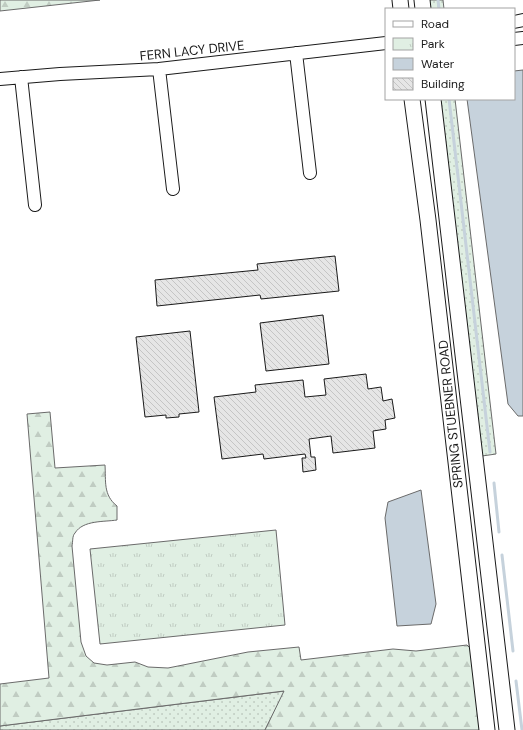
<svg xmlns="http://www.w3.org/2000/svg" width="523" height="730" viewBox="0 0 523 730" font-family="'DM Sans',sans-serif">
  <style>
    .grass { fill: url(#grass-dots); stroke: #6a6a6a }
    .forest { fill: url(#forest-firs); stroke: #6a6a6a }
    .park { fill: url(#park-tufts); stroke: #6a6a6a }
    .water { fill: #c6d2dc; stroke: #6a6a6a }
    .lines { fill: none; stroke-linecap: round; stroke-linejoin: round }
    .stream { stroke: #c6d2dc; stroke-width: 3 }
    .building { fill: url(#building-back-hatch); stroke: #1a1a1a }
    .minor-casing { stroke: #1a1a1a; stroke-width: 14 }
    .major-casing { stroke: #1a1a1a; stroke-width: 17 }
    .minor { stroke: #fff; stroke-width: 12 }
    .major { stroke: #fff; stroke-width: 15 }
    .labels { text-anchor: middle; stroke-width: 3; stroke-linejoin: round; paint-order: stroke }
    .street-label { font-size: 13px; fill: #1a1a1a; stroke: #fff }
  </style>
  <defs>
    <pattern id="grass-dots" width="8" height="8" patternUnits="userSpaceOnUse"><rect width="8" height="8" fill="#e0efe3"/><path d="M2 2h.1M6 6h.1" fill="none" stroke="#c0ccc2" stroke-width="1.8" stroke-linecap="round"/></pattern>
    <pattern id="forest-firs" width="22" height="20" patternUnits="userSpaceOnUse"><rect width="22" height="20" fill="#e0efe3"/><path d="M5 1l3.5 6h-7zM16 11l3.5 6h-7z" fill="#c0ccc2"/></pattern>
    <pattern id="park-tufts" width="24" height="20" patternUnits="userSpaceOnUse"><rect width="24" height="20" fill="#e0efe3"/><path d="M3 7l-1-3M5 7V3M7 7l1-3M15 17l-1-3M17 17v-4M19 17l1-3" fill="none" stroke="#c0ccc2"/></pattern>
    <pattern id="building-back-hatch" width="6" height="6" patternUnits="userSpaceOnUse"><rect width="6" height="6" fill="#e6e6e6"/><path d="M-1 5l2 2M0 0l6 6M5-1l2 2" fill="none" stroke="#c5c5c5"/></pattern>
  </defs>
  <rect width="100%" height="100%" fill="#fff"/>
  <path class="grass" d="M428,0H443L444,9H429Z
    M440,99H455L496,454L482,456Z
    M285,691L265,730H0V726Z"/>
  <path class="forest" d="M0,0H100L0,11Z
    M50,412L55,468L105,465C106,481 103,495 117,506V520C104,522 83,520 75,533C72,536 73,542 72,546L81,642L86,656L94,663L107,665L135,662L148,667L168,668L248,652L299,647L301,660L393,649L416,651L467,645L472,650L482,730H265L284,691L0,726V684L49,678L27,414Z"/>
  <path class="park" d="M276,530L285,625L100,644L90,549Z"/>
  <path class="water" d="M523,70V416H518L508,404L467,99H514V71Z
    M421,490L436,604L431,624L397,626L385,518L388,502Z"/>
  <g class="lines">
    <path class="stream" d="M438,0L439,9
      M449,99L490,452
      M494,483L499,532
      M502,555L513,651
      M516,681L522,730"/>
  </g>
  <path class="building" d="M335,256L339,291L261,299L260,295L157,306L155,280L258,270L257,264Z
    M323,315L329,364L266,371L260,323Z
    M190,331L199,412L179,414V417L166,418V415L145,417L136,337Z
    M366,374L368,389L381,387L383,401L392,399L395,418L385,420L386,429L373,431L375,448L333,453L331,436L309,439L311,457H315L316,470L303,472L302,458H306L305,454L264,459L263,454L222,459L214,397L256,392L255,385L303,380L305,397L326,395L324,379Z"/>
  <g class="lines">
    <g class="minor-casing">
      <path id="minor" d="M514,22L523,20
        M514,39L523,38
        M296,53L310,173
        M159,69L173,189
        M21,77L35,205
        M0,79L60,74L159,69L386,43"/>
    </g>
    <g class="major-casing">
      <path id="major" d="M400,0L401,9
        M422,0L423,9
        M412,99L428,220L487,730
        M433,99L507,730"/>
    </g>
    <use href="#minor" class="minor"/>
    <use href="#major" class="major"/>
  </g>
  <g class="labels">
    <g class="street-label">
      <text transform="translate(192 50) rotate(-6)" y="5">FERN LACY DRIVE</text>
      <text transform="translate(450 414) rotate(-96)" y="5">SPRING STUEBNER ROAD</text>
    </g>
  </g>
  <rect x="385" y="8" width="130" height="92" fill="#ffffff" stroke="#a3a3a3"/>
  <rect x="393" y="21" width="20" height="6" fill="#ffffff" stroke="#a3a3a3"/>
  <text x="421" y="28" font-size="12" fill="#1a1a1a">Road</text>
  <rect x="393" y="38" width="20" height="12" fill="url(#park-tufts)" stroke="#a3a3a3"/>
  <text x="421" y="48" font-size="12" fill="#1a1a1a">Park</text>
  <rect x="393" y="58" width="20" height="12" fill="#c6d2dc" stroke="#a3a3a3"/>
  <text x="421" y="68" font-size="12" fill="#1a1a1a">Water</text>
  <rect x="393" y="78" width="20" height="12" fill="url(#building-back-hatch)" stroke="#a3a3a3"/>
  <text x="421" y="88" font-size="12" fill="#1a1a1a">Building</text>
</svg>
